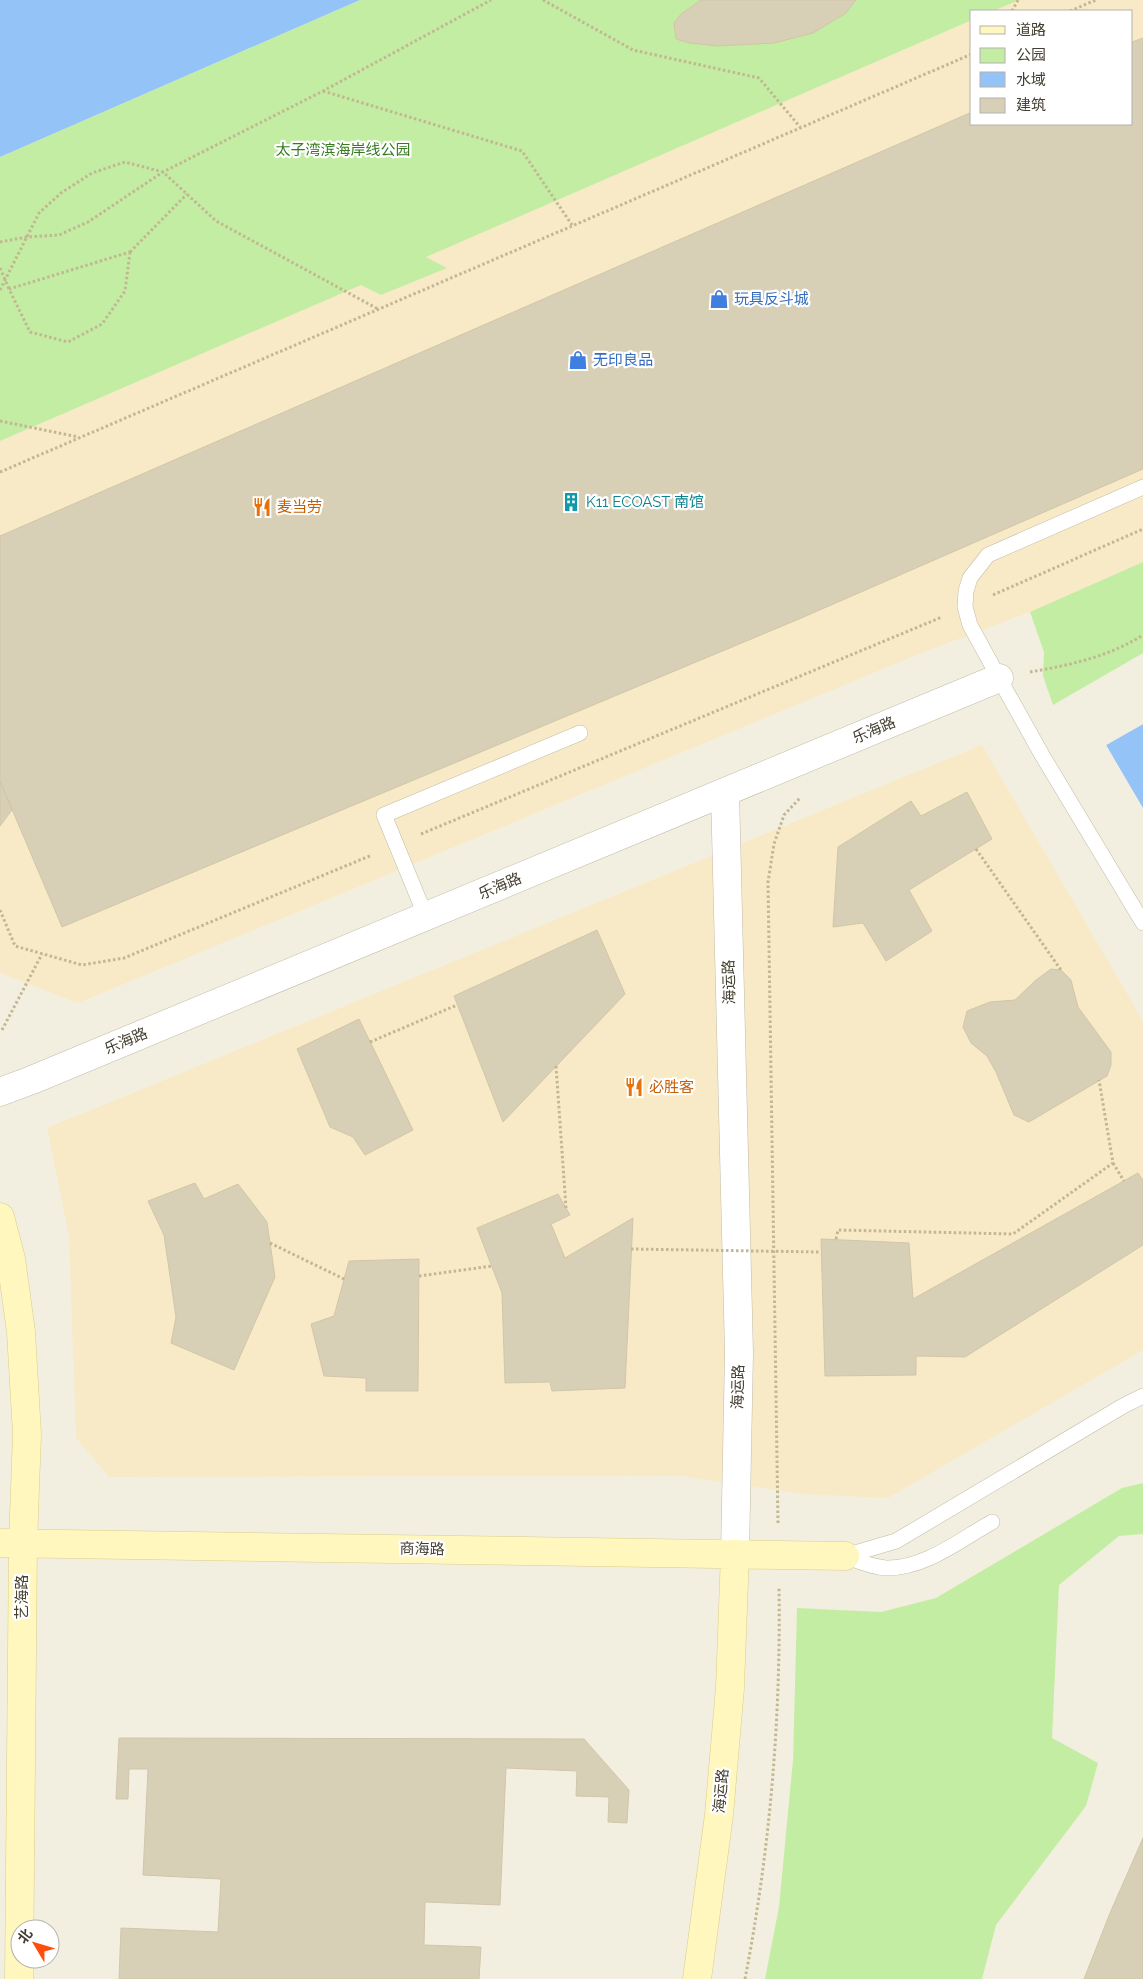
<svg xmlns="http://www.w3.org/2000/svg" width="1143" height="1979" viewBox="0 0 1143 1979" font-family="Raleway,'Noto Sans SC',sans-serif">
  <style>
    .commercial { fill: #f8eac7 }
    .green { fill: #c3eda3 }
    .water { fill: #94c3f8 }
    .pier { fill: #f3efe0 }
    .building { fill: #d8cfb7; stroke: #d1c6a7 }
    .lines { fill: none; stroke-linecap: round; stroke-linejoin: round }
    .lane-casing { stroke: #c1bba5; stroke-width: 16 }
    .street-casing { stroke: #c1bba5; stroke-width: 29 }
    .secondary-casing { stroke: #d8ce8a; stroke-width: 29 }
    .path { stroke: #c2b792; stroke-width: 3; stroke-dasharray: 2.5 2.5; stroke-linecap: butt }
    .lane { stroke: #fff; stroke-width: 15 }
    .street { stroke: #fff; stroke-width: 28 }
    .secondary { stroke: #fff7be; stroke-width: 28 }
    .path-bridge { stroke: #c2b792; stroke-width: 3; stroke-dasharray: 2.5 2.5; stroke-linecap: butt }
    .labels { text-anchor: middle; stroke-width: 4.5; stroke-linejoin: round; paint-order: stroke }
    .park-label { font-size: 15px; fill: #367b1f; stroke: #fff }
    .shop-label { font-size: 15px; fill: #366cbe; stroke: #fff; text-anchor: start }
    .culture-label { font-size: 15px; fill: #0d838f; stroke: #fff; text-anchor: start }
    .food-label { font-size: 15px; fill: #c56008; stroke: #fff; text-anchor: start }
    .street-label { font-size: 15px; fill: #443f31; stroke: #fff }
  </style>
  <rect width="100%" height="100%" fill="#f3efe0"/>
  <path class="commercial" d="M1019,0H1143V562L1030,612L919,654L78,1003L0,973V441L972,20V124H1132V11H993Z
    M982,745L1143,1021V1350L888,1498L804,1494L680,1476L109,1477L76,1438L69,1236L47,1128Z"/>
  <path class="green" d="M360,0H1019L993,11H972V20L426,257L447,268L381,295L361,285L0,441V157Z
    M1143,562V653L1053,705L1043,676L1044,652L1030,612Z
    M1143,1483V1534L1119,1536L1059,1585L1052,1738L1098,1763L1086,1806L996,1925L982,1979H765L779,1907L793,1760L797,1608L881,1612L936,1598L1122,1488Z"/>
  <path class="water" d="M0,0H360L0,157Z
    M1143,724V808L1106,745Z"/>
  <path class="pier" d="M1143,722V724L1106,745L1143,811L1104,745Z"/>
  <path class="building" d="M701,0H856L846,13L813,33L774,43L718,46L689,43L676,39L674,23L681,14Z
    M1143,38V469L799,619L62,927L0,781V536L972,112V124H1132V42Z
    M0,781L12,810L0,826Z
    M967,792L992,839L909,890L932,931L886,961L863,923L833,927L838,847L911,801L921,816Z
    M597,930L625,994L503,1122L454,996Z
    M1051,969L1061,970L1071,980L1078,1007L1111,1052V1065L1107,1076L1029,1122L1014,1115L996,1072L987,1056L971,1043L963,1027L967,1011L990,1002L1015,1000L1036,980Z
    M359,1019L413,1130L365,1155L353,1137L330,1127L297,1049Z
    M1138,1173L1143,1180V1245L965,1357L916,1356V1375L825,1376L821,1239L909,1243L913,1299Z
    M195,1183L204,1199L238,1184L267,1222L275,1277L234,1370L171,1343L176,1317L164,1235L148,1201Z
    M558,1194L570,1215L551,1224L565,1258L633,1218L625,1388L552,1391L550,1382L505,1383L502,1293L477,1228Z
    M419,1259L418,1391H366V1378L324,1376L311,1324L334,1316L349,1261Z
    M119,1738L584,1739L629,1790L627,1823L608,1822L609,1797L576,1796L577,1771L506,1768L500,1905L425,1902L424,1945L481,1947L479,1979H119L121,1928L218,1932L221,1879L143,1875L148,1769H129L128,1799H116Z
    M1143,1838V1979H1084L1110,1913Z"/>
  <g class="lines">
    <g class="lane-casing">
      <path id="lane" d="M1143,487L988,555L970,578L966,591L965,607L970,625L999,678L1042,755L1143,923
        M426,917L384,815L580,733
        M845,1556L896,1541L1123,1406L1143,1396
        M845,1556C858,1561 871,1567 886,1568C924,1569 960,1540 992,1522"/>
    </g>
    <g class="street-casing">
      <path id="street" d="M725,792L739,1353L735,1554
        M0,1092L32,1080L999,678"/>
    </g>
    <g class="secondary-casing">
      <path id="secondary" d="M0,1217L11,1259L21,1332L27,1434L23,1543L19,1979
        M0,1543L845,1556
        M697,1979L719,1815L730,1688L735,1554"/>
    </g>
    <path class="path" d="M543,0L633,50L759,78L800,127
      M1012,11L1018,0
      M1070,11L1096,0
      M323,91L522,151L572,225
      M0,242L27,237L59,235L88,222L163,172L323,91L491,0
      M130,252L125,291L102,324L68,342L30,332L9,289Z
      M130,252L187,194
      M0,290L39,213L61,193L92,173L125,162L163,172L216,221L378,309
      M0,421L78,437
      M0,472L972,54
      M993,595L1143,529
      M1030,672C1070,665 1108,657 1143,635
      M421,834L942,617
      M976,849L1061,970
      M0,910L15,946L82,965L124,958L372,855
      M2,1030L42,954
      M370,1042L457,1005
      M556,1066L566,1208
      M1113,1163L1124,1181
      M836,1239L838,1230L1013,1234L1113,1163L1099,1080
      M270,1243L344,1279
      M419,1276L492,1266
      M778,1523L768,882L774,844L784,815L800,798
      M745,1979C770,1850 781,1718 779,1587"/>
    <use href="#lane" class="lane"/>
    <use href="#street" class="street"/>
    <use href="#secondary" class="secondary"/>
    <path class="path-bridge" d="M0,268L9,289
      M631,1249L821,1252"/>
  </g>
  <defs>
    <g id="shop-bare" transform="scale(1.5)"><path d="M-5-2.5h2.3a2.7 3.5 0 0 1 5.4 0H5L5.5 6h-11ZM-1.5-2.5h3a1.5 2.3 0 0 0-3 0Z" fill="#3f7fe0" stroke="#fff" stroke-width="2.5" paint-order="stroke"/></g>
    <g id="building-bare" transform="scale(1.5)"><path d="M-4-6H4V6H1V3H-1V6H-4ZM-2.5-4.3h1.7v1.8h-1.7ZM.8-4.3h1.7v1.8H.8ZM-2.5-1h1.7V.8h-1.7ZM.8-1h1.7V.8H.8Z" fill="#0f9aa8" stroke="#fff" stroke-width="2.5" paint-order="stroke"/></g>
    <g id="restaurant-bare" transform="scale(1.5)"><path d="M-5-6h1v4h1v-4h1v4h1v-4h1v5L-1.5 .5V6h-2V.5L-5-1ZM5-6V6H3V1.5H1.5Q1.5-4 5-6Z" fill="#e8710a" stroke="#fff" stroke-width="2.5" paint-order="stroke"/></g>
  </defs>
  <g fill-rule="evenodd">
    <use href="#shop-bare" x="719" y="299"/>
    <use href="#shop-bare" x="578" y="360"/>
    <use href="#building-bare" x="571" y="502"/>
    <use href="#restaurant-bare" x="262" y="507"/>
    <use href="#restaurant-bare" x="634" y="1087"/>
  </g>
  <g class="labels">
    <g class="park-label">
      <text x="343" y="155">太子湾滨海岸线公园</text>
    </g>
    <g class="shop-label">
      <text x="734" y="304">玩具反斗城</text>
      <text x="593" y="365">无印良品</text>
    </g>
    <g class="culture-label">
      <text x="586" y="507">K11 ECOAST 南馆</text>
    </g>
    <g class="food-label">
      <text x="277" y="512">麦当劳</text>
      <text x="649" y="1092">必胜客</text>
    </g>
    <g class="street-label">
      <text transform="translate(874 730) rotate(-23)" y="5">乐海路</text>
      <text transform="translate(500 886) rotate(-23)" y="5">乐海路</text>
      <text transform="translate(729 982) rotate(-91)" y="5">海运路</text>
      <text transform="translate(126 1041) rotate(-23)" y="5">乐海路</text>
      <text transform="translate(738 1387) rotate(-89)" y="5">海运路</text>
      <text transform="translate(422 1549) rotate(1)" y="5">商海路</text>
      <text transform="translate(22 1597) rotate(-90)" y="5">艺海路</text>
      <text transform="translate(721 1791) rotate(-85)" y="5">海运路</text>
    </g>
  </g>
  <rect x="970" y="10" width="162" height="115" fill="#ffffff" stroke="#b4b2ad"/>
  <rect x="980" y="26" width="25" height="8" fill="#fff7be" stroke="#b4b2ad"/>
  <text x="1016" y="35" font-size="15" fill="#443f31">道路</text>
  <rect x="980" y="48" width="25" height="15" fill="#c3eda3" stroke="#b4b2ad"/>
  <text x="1016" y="60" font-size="15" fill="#443f31">公园</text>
  <rect x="980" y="72" width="25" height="15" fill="#94c3f8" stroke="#b4b2ad"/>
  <text x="1016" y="85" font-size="15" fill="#443f31">水域</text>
  <rect x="980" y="98" width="25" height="15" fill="#d8cfb7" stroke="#b4b2ad"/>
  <text x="1016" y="110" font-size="15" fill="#443f31">建筑</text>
  <g transform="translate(35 1944) rotate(308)"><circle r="24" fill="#ffffff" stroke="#b4b2ad"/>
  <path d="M0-4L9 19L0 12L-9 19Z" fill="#ff4d0b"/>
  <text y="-8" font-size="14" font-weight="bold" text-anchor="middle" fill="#443f31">北</text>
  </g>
</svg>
